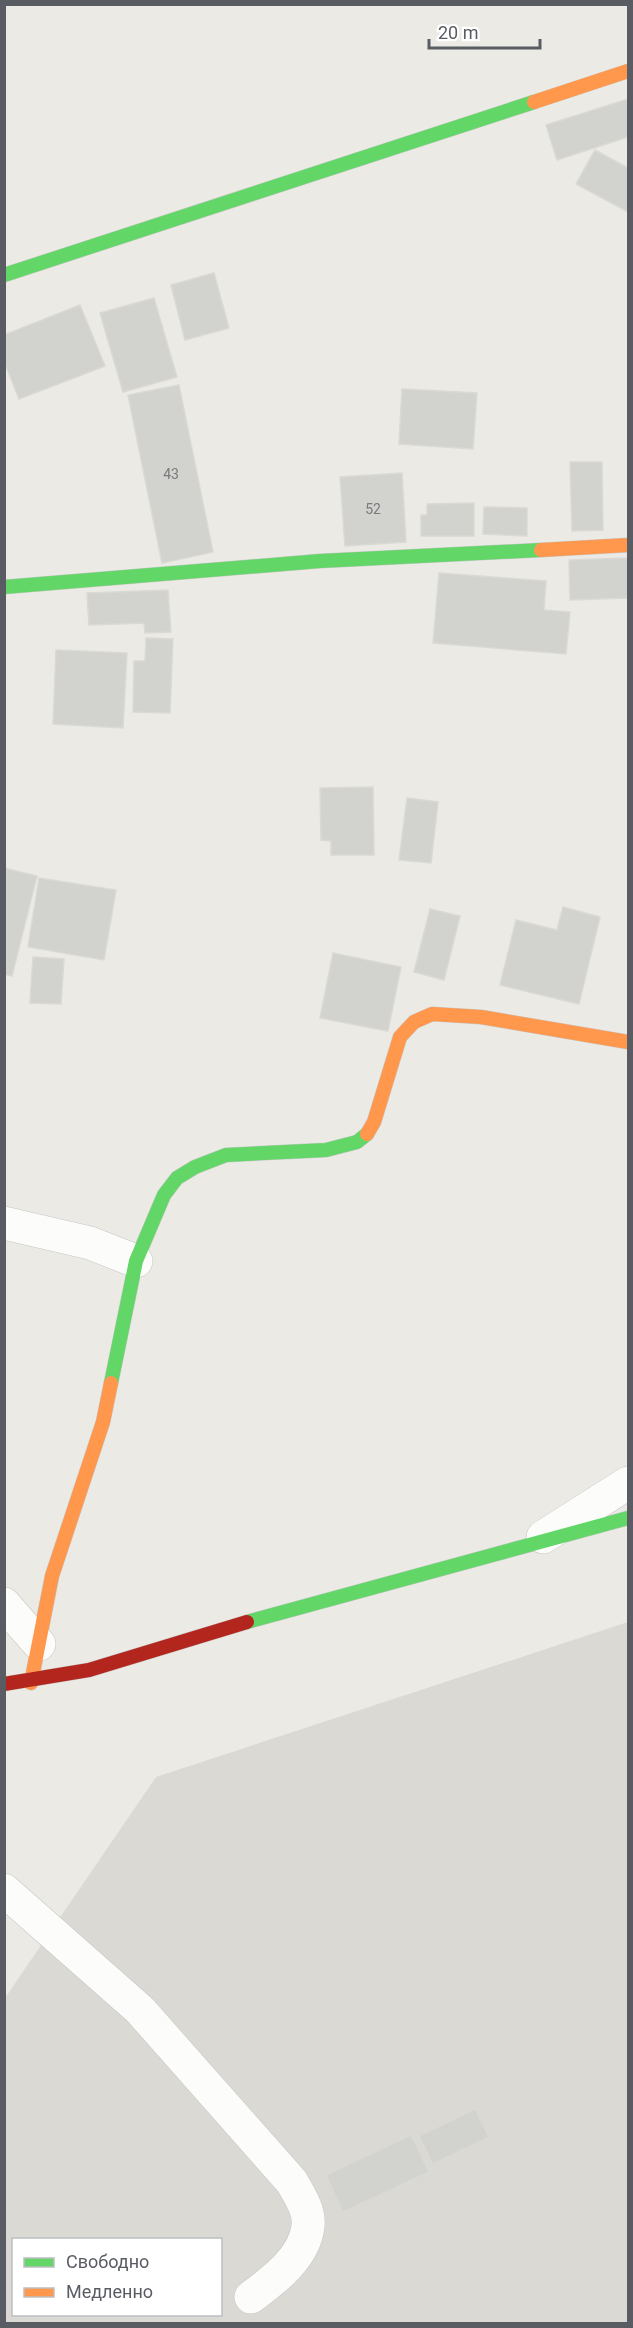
<svg xmlns="http://www.w3.org/2000/svg" width="633" height="2328" viewBox="0 0 633 2328" font-family="Roboto,sans-serif">
  <style>
    .industrial { fill: #dbd9d4; fill-rule: evenodd }
    .building { fill: #d2d2ce; stroke: #dad9d4; stroke-width: 1.5 }
    .lines { fill: none; stroke-linecap: round; stroke-linejoin: round }
    .street-casing { stroke: #c7c6c6; stroke-width: 34 }
    .fast-casing { stroke: #c9c9c9; stroke-width: 15 }
    .slow-casing { stroke: #c9c9c9; stroke-width: 15 }
    .jam-casing { stroke: #c9c9c9; stroke-width: 15 }
    .street { stroke: #fcfcfb; stroke-width: 33 }
    .fast { stroke: #63d668; stroke-width: 14 }
    .slow { stroke: #ff974d; stroke-width: 14 }
    .jam { stroke: #b3261e; stroke-width: 14 }
    .labels { text-anchor: middle; stroke-width: 6; stroke-linejoin: round; paint-order: stroke }
    .number-label { font-size: 14px; fill: #797b7f }
  </style>
  <rect width="100%" height="100%" fill="#ebeae4"/>
  <path class="industrial" d="M628,1622V2323L5,2324V1998L156,1777ZM14,2240H220V2314H14Z"/>
  <path class="building" d="M628,99V137L557,160L546,125Z
    M595,150L628,168V212L576,184Z
    M214,273L229,328L185,340L171,285Z
    M154,298L177,377L123,392L100,313Z
    M80,305L105,366L19,399L4,361V335Z
    M179,385L213,552L162,563L128,395Z
    M402,389L477,393L473,449L399,444Z
    M570,462H602L603,530L572,531Z
    M402,473L406,542L345,546L340,477Z
    M474,503V536H421V515H427V504Z
    M484,507L527,508V536L483,534Z
    M628,558V598L570,600L569,560Z
    M439,573L546,581L544,610L570,612L566,654L433,643Z
    M168,590L171,632L145,633L144,623L89,625L87,593Z
    M146,638L173,639L170,713L133,712L134,661H145Z
    M56,650L127,653L123,728L53,724Z
    M373,787L374,855H331V841L321,840L320,788Z
    M407,798L438,802L431,863L399,860Z
    M4,868L37,876L12,976L4,974Z
    M39,878L116,890L104,960L28,947Z
    M563,907L600,917L579,1004L500,985L516,920L557,930Z
    M430,909L460,916L444,980L414,972Z
    M333,953L401,967L388,1031L320,1018Z
    M33,957L64,959L61,1004L30,1003Z
    M475,2109L489,2137L433,2164L419,2136Z
    M411,2135L429,2172L343,2212L326,2175Z"/>
  <g class="lines">
    <g class="street-casing">
      <path id="street" d="M4,1223L90,1243L136,1261
        M543,1537L628,1483
        M4,1604L39,1644
        M4,1890L140,2010L292,2182C299,2195 310,2210 308,2226C305,2257 274,2280 251,2297"/>
    </g>
    <g class="fast-casing">
      <path id="fast" d="M4,275L534,102
        M4,587L320,561L541,550
        M111,1383L136,1261L164,1195L177,1178L195,1167L226,1155L326,1150L357,1142L367,1134
        M247,1622L628,1518"/>
    </g>
    <g class="slow-casing">
      <path id="slow" d="M534,102L628,71
        M541,550L628,545
        M367,1134L374,1122L400,1037L414,1022L432,1014L481,1017L628,1042
        M31,1683L52,1576L103,1422L111,1383"/>
    </g>
    <g class="jam-casing">
      <path id="jam" d="M4,1684L89,1670L247,1622"/>
    </g>
    <use href="#street" class="street"/>
    <use href="#fast" class="fast"/>
    <use href="#slow" class="slow"/>
    <use href="#jam" class="jam"/>
  </g>
  <g class="labels">
    <g class="number-label">
      <text x="171" y="479">43</text>
      <text x="373" y="514">52</text>
    </g>
  </g>
  <rect width="633" height="2328" fill="none" stroke="#5a5c63" stroke-width="12"/>
  <rect x="12" y="2238" width="210" height="78" fill="#ffffff" stroke="#bdbec1" stroke-width="1.5"/>
  <rect x="24" y="2258" width="30" height="9" fill="#63d668" stroke="#bdbec1" stroke-width="1.5"/>
  <text x="66" y="2268" font-size="18" fill="#5a5c63">Свободно</text>
  <rect x="24" y="2288" width="30" height="9" fill="#ff974d" stroke="#bdbec1" stroke-width="1.5"/>
  <text x="66" y="2298" font-size="18" fill="#5a5c63">Медленно</text>
  <path d="M429 39v9h111v-9" fill="none" stroke="#5a5c63" stroke-width="3"/>
  <text x="438" y="39" font-size="18" fill="#5a5c63" stroke="#ffffff" stroke-width="4.5" paint-order="stroke">20 m</text>
</svg>
